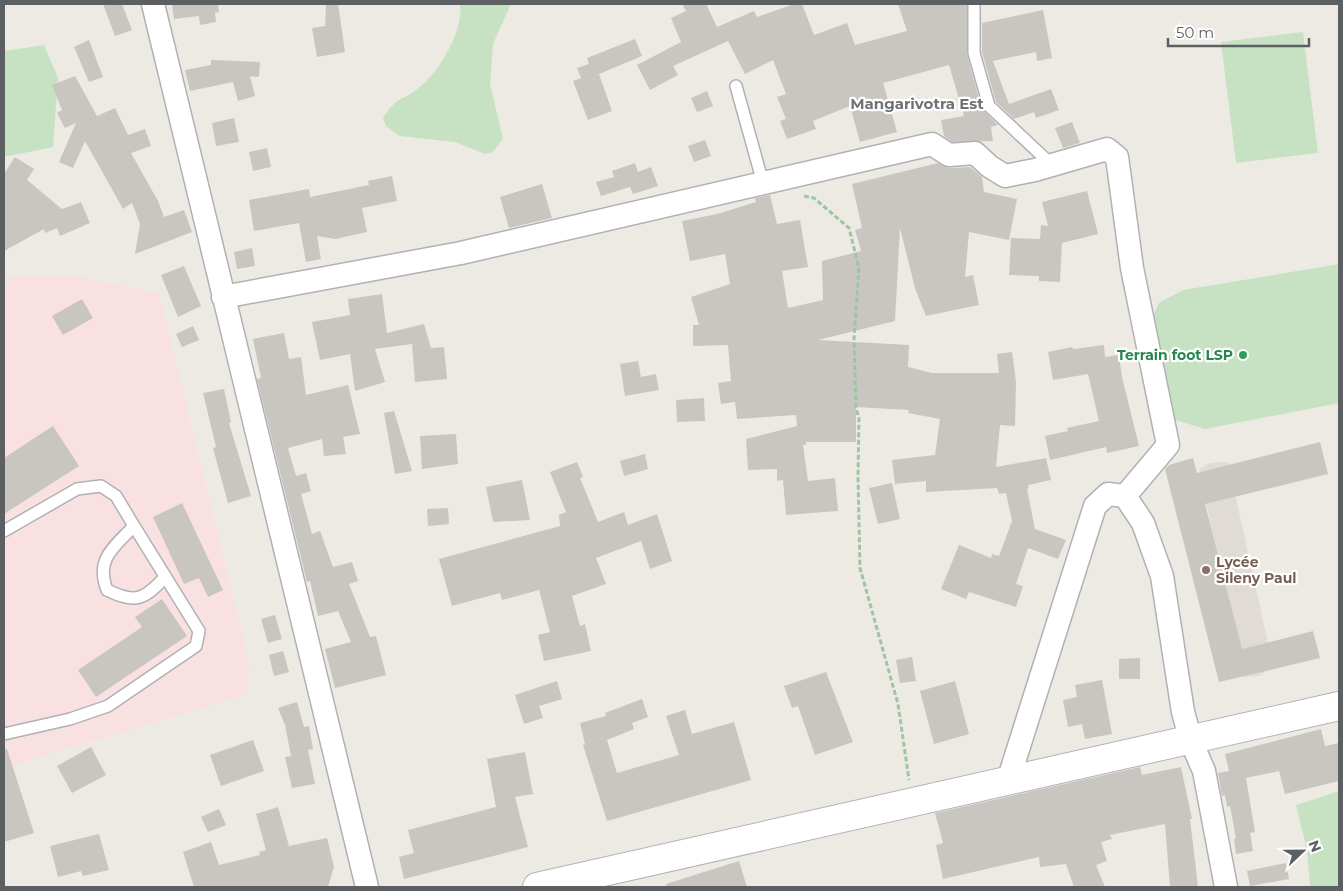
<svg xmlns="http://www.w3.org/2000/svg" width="1343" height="891" viewBox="0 0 1343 891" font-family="Montserrat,sans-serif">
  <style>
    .education { fill: #e0dbd5 }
    .medical { fill: #f9e1e2 }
    .green { fill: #c7e2c2 }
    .building { fill: #c9c5c0 }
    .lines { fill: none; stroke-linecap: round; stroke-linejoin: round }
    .service-casing { stroke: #afb2b5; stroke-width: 14 }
    .minor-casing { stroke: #afb2b5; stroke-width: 25 }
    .secondary-casing { stroke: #b0b4b8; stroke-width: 30 }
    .path { stroke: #9ec5a3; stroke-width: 3; stroke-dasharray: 5 2.5; stroke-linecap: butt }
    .service { stroke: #fff; stroke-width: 11 }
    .minor { stroke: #fff; stroke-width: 22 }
    .secondary { stroke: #fff; stroke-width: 28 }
    .leisure-dot { fill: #2e9e5b; stroke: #fff; stroke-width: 2 }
    .education-dot { fill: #8d6e63; stroke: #fff; stroke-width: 2 }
    .labels { text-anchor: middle; stroke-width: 4.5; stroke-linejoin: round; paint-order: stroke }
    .leisure-label { font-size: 14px; font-weight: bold; fill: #27864d; stroke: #fff; text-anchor: end }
    .education-label { font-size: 14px; font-weight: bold; fill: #785e54; stroke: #fff; text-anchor: start }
    .neighbourhood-label { font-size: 15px; font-weight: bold; fill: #6d7275; stroke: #fff }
  </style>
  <rect width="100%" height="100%" fill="#edeae4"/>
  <path class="education" d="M1228,462L1273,666L1260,676L1243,677L1199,469L1210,463Z"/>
  <path class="medical" d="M13,276H77L159,293L250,666L246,695L4,768V279Z"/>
  <path class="green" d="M460,4H511L493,44L490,84L503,139L493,152L485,154L455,142L399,136L386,126L383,118C397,95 404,101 421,86C440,71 464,29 460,4Z
    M1303,32L1318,153L1236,163L1221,42Z
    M44,45L58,78L53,147L4,157V51Z
    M1339,264V403L1205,429L1169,418L1145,333L1159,303L1183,290Z
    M1339,791V887H1310L1307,850L1296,805Z"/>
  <path class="building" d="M103,4H122L132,30L115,36Z
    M172,4H218L219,12L215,13L216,22L200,25L199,16L174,19Z
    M326,4H338L345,52L317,57L312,28L325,26Z
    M682,4H706L717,27L754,11L757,17L794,4H802L814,35L847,23L855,45L907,31L898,4H967V55L982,109L998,125L991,127L993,141L952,142L944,136L941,120L964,116L949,65L883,83L897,132L860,142L850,106L813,121L816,129L787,139L780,121L786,119L777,97L786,94L773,60L745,74L728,41L673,66L678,75L650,90L637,65L681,42L671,18L686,11Z
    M1043,10L1052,58L1037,61L1036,52L993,61L1009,104L1051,89L1059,110L1036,118L1034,112L1014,119L996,102L982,52V23Z
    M635,39L642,56L599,74L612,111L588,120L573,81L581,78L577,68L589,64L587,58Z
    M89,40L103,77L89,82L74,47Z
    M211,60L260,62L259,77L250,76L255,96L238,101L233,82L190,91L185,70L211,65Z
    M75,76L97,116L115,108L128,135L145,129L151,146L131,153L158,201L164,217L184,210L192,232L135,254L140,224L132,203L123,209L85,141L73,168L59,162L76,123L65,128L57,113L62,110L52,85Z
    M707,91L713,106L697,112L691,98Z
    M234,118L239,142L216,146L212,123Z
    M1072,122L1080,143L1063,148L1055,128Z
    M705,140L711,156L694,162L688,146Z
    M267,148L271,167L253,171L249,152Z
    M15,157L34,169L27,180L62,209L81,202L90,223L60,236L57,228L45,233L44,229L4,251V174Z
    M635,163L638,172L651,167L658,186L633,194L630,187L601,196L596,182L614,177L612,171Z
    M938,163L949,168L970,167L982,177L984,192L1017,199L1009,240L969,232L965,277L973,275L979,305L926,316L915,288L900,228L895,321L818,340L909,345L908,367L932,373H999L997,354L1012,352L1016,382L1015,426L1000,425L996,467L1046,458L1051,480L1028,485L1029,488L1027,489L1035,529L1066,540L1058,559L1028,548L1016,584L1023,586L1016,607L969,592L966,599L941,589L959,545L991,558L992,554L999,556L1012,521L1006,493L999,494L997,488L926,492V481L895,484L892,460L935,455L940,419L908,413L909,410L856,407V442H806V445H803L808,481L835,478L838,511L786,515L783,480L777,481V469L748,470L746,439L797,426L796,415L737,419L735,402L721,404L718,383L731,381L728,345L693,346V325H699L691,297L730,284L725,254L690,261L682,221L717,214L756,202L755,198L770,195L777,224L800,220L808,267L782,271L788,308L823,300L822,261L861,251L855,230L862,228L852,184Z
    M392,176L397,201L362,208L367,232L335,239L317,236L321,259L306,262L299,223L254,231L249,200L309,189L310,197L369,185L368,181Z
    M542,184L552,218L509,228L500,197Z
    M1087,191L1098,234L1062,243L1060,282L1039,281V276L1009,275L1011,238L1040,239L1041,225L1048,226L1042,202Z
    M252,248L255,266L237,269L234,252Z
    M184,266L201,306L178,317L161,275Z
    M382,294L387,333L424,324L431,348L444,347L447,379L415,382L412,344L375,349L385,382L355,391L350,354L320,360L312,322L350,315L348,299Z
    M82,299L93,318L63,335L52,316Z
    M193,326L199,340L182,347L176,334Z
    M284,333L289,359L301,357L306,395L348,385L360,434L343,437L346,454L324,456L322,439L288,448L296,476L306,473L311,491L301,494L312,534L320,531L333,567L352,562L358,581L349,584L370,637L376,636L386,675L335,688L325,649L351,642L338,611L318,616L310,581L307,582L257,379L261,378L253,339Z
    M1104,345L1105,357L1119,355L1122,377L1139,446L1107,453L1106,447L1050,460L1045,436L1068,431L1067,428L1099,421L1088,374L1053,380L1048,352L1072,347L1073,349Z
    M638,361L641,377L656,374L659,390L625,396L620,364Z
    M224,389L231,422L229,423L251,496L228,503L213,448L216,447L203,393Z
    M704,398L705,421L677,422L676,400Z
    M394,411L412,471L395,474L384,413Z
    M53,426L79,466L4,514V458Z
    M456,434L458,464L422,469L420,436Z
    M1320,442L1328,474L1205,504L1242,649L1313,631L1320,658L1219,682L1165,469L1169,465L1193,458L1197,473Z
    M645,454L648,469L624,476L620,461Z
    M577,462L583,477L580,478L598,522L624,512L628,525L657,514L672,561L650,569L641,541L596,558L606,584L572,596L580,626L585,624L591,651L544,661L538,635L550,632L539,590L502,600L500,593L452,606L439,559L560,526L559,515L566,512L550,472Z
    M522,480L530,520L493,522L486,487Z
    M892,483L900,519L878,524L869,488Z
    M182,503L223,590L208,597L199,578L184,584L153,517Z
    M448,508L449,524L428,526L427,509Z
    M162,599L187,636L96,697L78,670L142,627L135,617Z
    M275,615L282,639L268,643L261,619Z
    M283,651L289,672L274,676L269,655Z
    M912,657L916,681L900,683L896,660Z
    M1140,658V679H1119V659Z
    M826,672L853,742L815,755L798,706L792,708L784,686Z
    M1102,680L1112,734L1085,739L1082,724L1068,727L1063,700L1077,697L1075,685Z
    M557,681L562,699L539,706L543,718L524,724L515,695Z
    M955,681L969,734L934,744L920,691Z
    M642,699L648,717L632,723L634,729L607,740L617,773L679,755L666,716L685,710L692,734L734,722L751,780L607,821L583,745L585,744L580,723L606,716L605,713Z
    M297,702L304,727L309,726L313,749L308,750L315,784L292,788L285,757L291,756L285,725L278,708Z
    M1321,729L1325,746L1339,743V781L1285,794L1279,771L1246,778L1255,832L1250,833L1253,851L1236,854L1234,839L1236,838L1230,806L1227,807L1225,795L1222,796L1218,773L1229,771L1225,754Z
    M253,740L264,771L221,786L210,755Z
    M91,747L106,775L72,793L57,766Z
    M4,749H7L34,833L4,842Z
    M525,752L533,794L515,797L528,847L404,879L399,857L414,853L408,830L496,807L487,759Z
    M1140,767L1142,775L1181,767L1192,819H1190L1198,887H1170L1165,824L1110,835L1112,839L1101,842L1107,861L1096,865L1105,887H1074L1066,864L1040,867L1039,857L943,879L936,845L943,843L935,813Z
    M278,807L289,846L327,838L334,867L328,887H194L183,852L211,842L219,865L260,855L259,852L266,850L256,814Z
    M219,809L226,825L208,832L201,817Z
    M99,834L109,870L83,876L81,871L58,877L50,846Z
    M739,861L747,887H667L666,884Z
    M1286,863L1289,879L1250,886L1247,871Z"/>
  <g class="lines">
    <g class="service-casing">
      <path id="service" d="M974,4V53L989,106L1052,165
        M736,86L763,183
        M4,531L77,489L101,486L116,496L134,526C114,547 95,559 107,590C135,604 144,600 165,577
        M4,734L70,719L108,706L196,646L199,631L134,526"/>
    </g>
    <g class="minor-casing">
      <path id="minor" d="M153,4L367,887
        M223,297L461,253L932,144L949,155L975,153L989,166L1005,176L1035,170L1107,149L1117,157L1132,268L1168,445L1125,496
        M1008,781L1095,506L1108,494L1125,496L1143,523L1162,576L1183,712L1191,741L1204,771L1226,887"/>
    </g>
    <g class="secondary-casing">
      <path id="secondary" d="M537,887L1339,706"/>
    </g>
    <path class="path" d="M804,196L814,198L849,228L859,268L854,339L856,409L859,417L858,477L860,568L898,704L909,780"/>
    <use href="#service" class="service"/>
    <use href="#minor" class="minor"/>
    <use href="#secondary" class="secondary"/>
  </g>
  <circle class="leisure-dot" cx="1243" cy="355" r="5"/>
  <circle class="education-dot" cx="1206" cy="570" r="5"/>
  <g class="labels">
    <g class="leisure-label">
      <text x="1233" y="360">Terrain foot LSP</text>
    </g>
    <g class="education-label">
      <text x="1216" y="567">Lycée<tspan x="1216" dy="16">Sileny Paul</tspan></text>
    </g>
    <g class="neighbourhood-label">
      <text x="917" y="109">Mangarivotra Est</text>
    </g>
  </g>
  <rect width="1343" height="891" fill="none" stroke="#5c6063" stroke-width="10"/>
  <g transform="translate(1303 851) rotate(68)" stroke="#ffffff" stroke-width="4" paint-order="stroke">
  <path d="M0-4L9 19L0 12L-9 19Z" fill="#5c6063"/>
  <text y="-8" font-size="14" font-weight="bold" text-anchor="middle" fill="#5c6063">N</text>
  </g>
  <path d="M1168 38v8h141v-8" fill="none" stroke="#5c6063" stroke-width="2.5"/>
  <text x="1176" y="38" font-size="15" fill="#5c6063" stroke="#ffffff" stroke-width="4" paint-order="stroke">50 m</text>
</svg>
